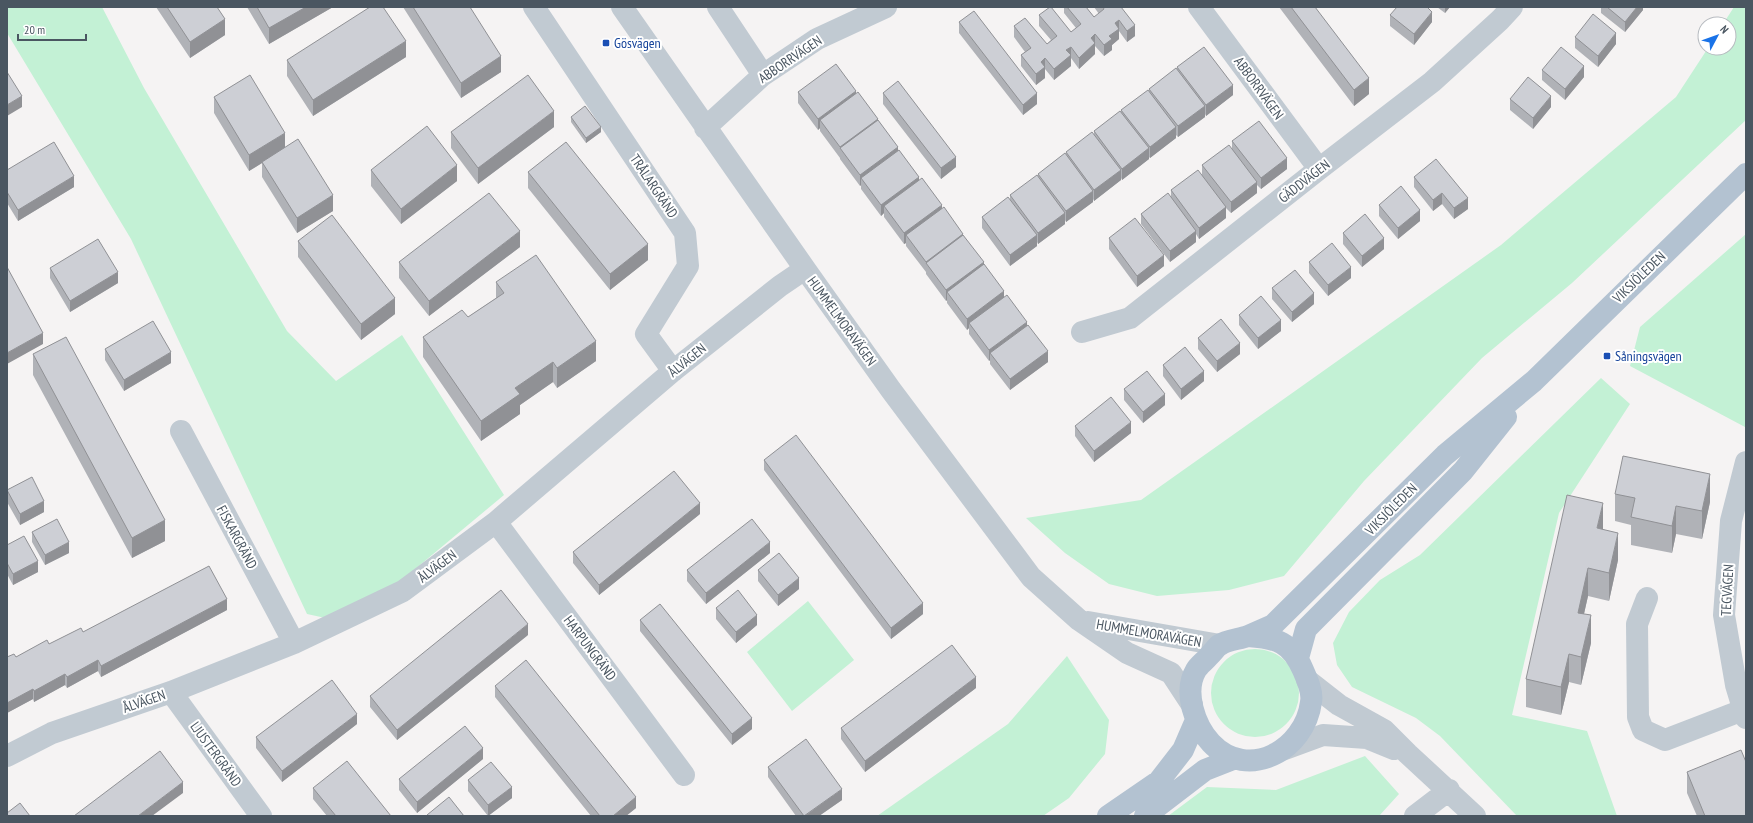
<svg xmlns="http://www.w3.org/2000/svg" width="1753" height="823" viewBox="0 0 1753 823" font-family="'PT Sans Narrow',sans-serif">
  <style>
    .green { fill: #c3f1d5 }
    .lines { fill: none; stroke-linecap: round; stroke-linejoin: round }
    .minor { stroke: #c1cad2; stroke-width: 22 }
    .major { stroke: #b3c2d1; stroke-width: 22 }
    .wall { fill: #b0b2b7 }
    .shaded-wall { fill: #909195 }
    .building { fill: #cdcfd5; stroke: #909195 }
    .transit-dot { fill: #1a4fb4; stroke: #fff; stroke-width: 1.5 }
    .labels { text-anchor: middle; stroke-width: 4; stroke-linejoin: round; paint-order: stroke }
    .transit-label { font-size: 14px; fill: #164399; stroke: #fff; text-anchor: start }
    .street-label { font-size: 14px; fill: #4a5661; stroke: #fff }
  </style>
  <rect width="100%" height="100%" fill="#f5f3f3"/>
  <path class="green" d="M7,7H102L144,88L287,331L336,381L402,335L504,495L396,585L330,619L307,614L131,239L7,33Z
    M1734,7H1746V120L1572,283L1482,358L1364,481L1284,576L1229,590L1157,596L1109,584L1065,553L1026,518L1141,500L1501,245L1676,97L1708,48H1729V24H1723Z
    M1746,234V426L1745,427L1630,366L1640,327Z
    M1601,378L1630,404L1559,513L1512,715L1587,731L1617,816H1517L1440,736L1416,718L1352,687L1337,665L1333,643L1349,612L1380,580L1420,555Z
    M808,601L854,660L792,711L747,652Z
    M1211 693a44 44 0 1 1 88 0a44 44 0 1 1-88 0Z
    M1067,656L1109,720L1105,754L1069,798L1043,816H877L1008,724Z
    M1365,756L1399,794L1379,816H1168L1207,787L1276,790Z"/>
  <g class="lines">
    <path class="minor" d="M534,7L685,233L688,266L646,334L673,371
      M622,7L805,269L891,390L1031,577L1079,620L1127,653L1171,673L1192,705
      M718,7L763,75
      M1199,7L1319,169
      M705,128L763,75L817,39L886,7
      M1082,332L1130,318L1319,169L1432,82L1500,20L1512,7
      M181,431L294,643
      M1746,462L1731,521L1724,615L1736,685L1746,718
      M496,522L684,775
      M1647,598L1637,624L1638,717L1643,730L1665,740L1743,710
      M1088,622L1220,645
      M1307,680L1339,705L1384,730L1408,754L1475,816
      M171,692L261,816
      M1285,749L1323,735L1367,738L1394,749
      M7,756L52,733L171,692L294,643L403,591L496,522L673,371L780,286L805,269
      M1415,816L1449,790"/>
    <path class="major" d="M1248,636L1273,625L1445,455L1534,381L1746,174
      M1248,636C1277,638 1291,642 1303,670C1307,679 1313,692 1311,702C1305,750 1248,782 1211,743C1195,726 1183,692 1196,670C1199,665 1205,661 1209,656C1212,653 1216,648 1219,645C1227,640 1240,639 1248,636Z
      M1298,658L1306,629L1463,471L1506,417
      M1108,816L1159,781L1183,750L1196,720
      M1145,816L1205,770L1233,759"/>
  </g>
  <path class="wall" d="M156,7H217L225,35L190,58Z
    M247,7H333L269,44Z
    M403,7H470L501,72L461,98Z
    M1064,7H1086L1094,17L1099,14L1094,7H1121L1135,36L1127,42L1119,31V39L1112,45V50L1104,56L1095,46V54L1079,69L1071,58V66L1054,80L1045,69V78L1036,85L1021,66V55L1025,52L1014,37V26L1047,44L1051,40L1039,26V15L1071,32L1076,28L1064,13Z
    M1279,7H1315L1369,94L1354,106Z
    M1437,7H1450L1445,13Z
    M1601,7H1643V10L1625,32L1601,13Z
    M1390,15L1432,22L1414,45L1390,26Z
    M959,22L1037,104L1023,115L959,33Z
    M1575,37L1616,44L1598,67L1575,48Z
    M406,57L313,116L287,76V60Z
    M1177,67L1233,95L1206,116L1205,114V117L1178,137L1176,135V138L1150,158L1149,157V159L1122,180L1121,178V180L1094,201L1093,199V202L1066,222L1065,220V224L1038,244L1037,242V246L1010,266L982,228V217L1010,199V195L1038,177V174L1066,155V152L1094,134V131L1121,113V110L1149,92V89L1177,70Z
    M1542,70L1584,77L1565,100L1542,80Z
    M798,92L856,94L878,120L919,181L963,235L1004,297L1027,326L1048,362L1010,390L990,364V360L989,361L969,334V328L967,330L947,303V300L946,301L926,274V272L906,246V243L904,244L884,217V213L881,216L861,189V185L860,186L840,159V158L820,131V128L818,130L798,103Z
    M883,93L956,167L941,179L883,104Z
    M214,97L285,147L333,211L297,233L262,177V163L249,171L214,113Z
    M1510,99L1551,107L1533,129L1510,110Z
    M571,117L601,132L586,143L571,122Z
    M554,127L478,184L451,148V132Z
    M1232,141L1287,169L1261,189L1257,185V193L1231,213L1226,208V218L1199,239L1196,234V242L1170,262L1141,224V214L1171,197V190L1202,176V165L1232,149Z
    M7,170L74,187L18,221L7,203Z
    M371,170L457,181L401,224L371,186Z
    M528,172L648,260L610,290L528,188Z
    M1414,177L1468,209L1454,219L1442,204L1433,211L1414,187Z
    M1379,205L1420,221L1398,239L1379,216Z
    M1343,233L1384,249L1362,267L1343,244Z
    M1109,238L1164,266L1137,287L1109,249Z
    M298,241L395,314L361,340L298,257Z
    M520,247L429,316L399,278V262Z
    M1309,262L1351,278L1328,296L1309,273Z
    M50,268L118,283L70,312L50,278Z
    M496,282L596,361L557,388L553,382L520,405V414L481,441L423,357V337L468,317L496,298Z
    M1272,288L1314,304L1292,322L1272,299Z
    M1239,315L1281,331L1258,349L1239,325Z
    M1198,338L1240,354L1217,372L1198,349Z
    M105,349L171,363L124,391L105,360Z
    M33,354L165,541L132,558L33,375Z
    M1163,365L1204,381L1181,400L1163,376Z
    M1124,389L1165,405L1143,423L1124,400Z
    M1075,426L1131,433L1094,462L1075,436Z
    M764,460L923,614L891,639L764,470Z
    M7,490L44,512L20,525L7,502Z
    M1615,494L1710,502L1702,539L1676,534L1672,553L1631,545V525L1615,521Z
    M700,514L599,595L573,563V552Z
    M1603,530L1618,560L1609,601L1588,596L1584,614L1591,643L1581,685L1569,682L1561,715L1526,707V679Z
    M32,532L69,553L45,565L32,542Z
    M7,545L38,572L13,585L7,574Z
    M770,553L706,604L687,581V570Z
    M758,570L799,589L778,606L758,581Z
    M716,608L757,625L736,643L716,619Z
    M227,610L101,677L98,671L67,688L65,685L34,702L33,699L7,713V657H16L83,632Z
    M640,620L752,729L732,745L640,631Z
    M528,635L397,740L370,707V696Z
    M495,686L636,808L626,816H591L495,697Z
    M976,688L865,772L841,739V728Z
    M357,724L282,782L256,748V737Z
    M483,759L417,813L399,790V779Z
    M768,767L842,800L819,816H796L768,777Z
    M1687,772L1746,816H1697L1687,793Z
    M468,780L512,798L488,816L468,791Z
    M313,788L391,816H327L313,799Z"/>
  <path class="shaded-wall" d="M306,7H333L269,44V28Z
    M1445,7H1450L1445,13Z
    M1637,7H1643V10L1625,32V22Z
    M1432,12V22L1414,45V34Z
    M225,19V35L190,58V42Z
    M1119,20V39L1112,45V50L1104,56V45L1109,36L1115,23Z
    M1135,25V36L1127,42V31Z
    M1616,33V44L1598,67V56Z
    M1095,34V54L1079,69V58L1091,38Z
    M406,41V57L313,116V100Z
    M1071,47V66L1054,80V69L1066,50Z
    M501,56V72L461,98V83Z
    M1045,58V78L1036,85V74L1041,62Z
    M1584,66V77L1565,100V89Z
    M1369,78V94L1354,106V90Z
    M1233,85V95L1206,116V105Z
    M856,91V102L820,120V128L818,130V119Z
    M1037,93V104L1023,115V105Z
    M22,96V107L7,116V105Z
    M1551,96V107L1533,129V118Z
    M1205,106V117L1178,137V126Z
    M554,111V127L478,184V168Z
    M878,119V130L840,148V158V147Z
    M601,127V132L586,143V138Z
    M1176,127V138L1150,158V147Z
    M285,133V149L262,162V163L249,171V155Z
    M898,147V158L861,178V185L860,186V175Z
    M1149,148V159L1122,180V169Z
    M956,157V167L941,179V168Z
    M1287,158V169L1261,189V178Z
    M457,165V181L401,224V209Z
    M1121,170V180L1094,201V190Z
    M74,176V187L18,221V210Z
    M919,177V188L884,206V213L881,216V205Z
    M1257,182V193L1231,213V202Z
    M1093,191V202L1066,222V211Z
    M1442,193V204L1433,211V200Z
    M333,195V211L297,233V218Z
    M1468,198V209L1454,219V208Z
    M942,205V216L906,235V243L904,244V233Z
    M1226,207V218L1199,239V228Z
    M1420,210V221L1398,239V228Z
    M1065,213V224L1038,244V233Z
    M520,231V247L429,316V301Z
    M1196,231V242L1170,262V251Z
    M963,234V245L926,263V273V262Z
    M1037,235V246L1010,266V255Z
    M1384,238V249L1362,267V256Z
    M648,244V260L610,290V274Z
    M1164,255V266L1137,287V276Z
    M984,262V273L947,292V300L946,301V290Z
    M1351,267V278L1328,296V285Z
    M118,272V283L70,312V301Z
    M1004,291V302L969,323V328L967,330V319Z
    M1314,293V304L1292,322V312Z
    M395,298V314L361,340V324Z
    M1281,320V331L1258,349V338Z
    M1027,322V333L990,353V360L989,361V350Z
    M43,333V344L7,364V353Z
    M596,341V361L557,388V368Z
    M1240,343V354L1217,372V361Z
    M1048,351V362L1010,390V379Z
    M171,352V363L124,391V380Z
    M553,362V382L520,405V414L481,441V421L515,388Z
    M1204,371V381L1181,400V389Z
    M1165,394V405L1143,423V412Z
    M1131,422V433L1094,462V451Z
    M1710,474V502L1702,539V511Z
    M44,501V512L20,525V514Z
    M700,503V514L599,595V585Z
    M1603,503V530L1597,528Z
    M1676,506V534L1672,553V526Z
    M165,520V541L132,558V538Z
    M1618,533V560L1609,601V573Z
    M69,542V553L45,565V555Z
    M770,542V553L706,604V593Z
    M38,561V572L13,585V574Z
    M1588,568V596L1578,640V613Z
    M799,578V589L778,606V595Z
    M227,599V610L101,677V666Z
    M923,603V614L891,639V628Z
    M757,615V625L736,643V632Z
    M1591,615V643L1581,685V657Z
    M528,624V635L397,740V730Z
    M1569,654V682L1561,715V687Z
    M98,660V671L67,688V677Z
    M65,674V685L34,702V691Z
    M976,677V688L865,772V761Z
    M33,689V699L7,713V703Z
    M357,714V724L282,782V771Z
    M752,718V729L732,745V734Z
    M483,748V759L417,813V802Z
    M183,782V793L152,816H138Z
    M512,787V798L488,816V805Z
    M842,789V800L819,816H805Z
    M636,797V808L626,816H613Z"/>
  <path class="building" d="M167,7H217L225,19L190,42Z
    M257,7H306L269,28Z
    M370,7H383L406,41L313,100L287,60Z
    M413,7H470L501,56L461,83Z
    M1050,7H1051L1071,32L1081,24L1067,7H1086L1094,17L1104,9L1103,7H1121L1135,25L1127,31L1119,20L1115,23L1119,29L1109,36L1112,39L1104,45L1095,34L1091,38L1095,43L1079,58L1071,47L1066,50L1071,55L1054,69L1045,58L1041,62L1045,67L1036,74L1021,55L1031,48L1014,26L1025,18L1047,44L1057,36L1039,15Z
    M1291,7H1315L1369,78L1354,90Z
    M1397,7H1427L1432,12L1414,34L1390,15Z
    M1607,7H1637L1625,22Z
    M974,11L1037,93L1023,105L959,22Z
    M1593,14L1616,33L1598,56L1575,37Z
    M1204,47L1233,85L1206,105L1177,67Z
    M1561,47L1584,66L1565,89L1542,70Z
    M836,64L856,91L818,119L798,92Z
    M1176,68L1205,106L1178,126L1149,89Z
    M7,72L22,96L7,105Z
    M250,75L285,133L249,155L214,97Z
    M528,75L554,111L478,168L451,132Z
    M1528,77L1551,96L1533,118L1510,99Z
    M898,81L956,157L941,168L883,93Z
    M1148,90L1176,127L1150,147L1121,110Z
    M858,92L878,119L840,147L820,120Z
    M585,106L601,127L586,138L571,117Z
    M1120,111L1149,148L1122,169L1094,131Z
    M878,120L898,147L860,175L840,148Z
    M1259,121L1287,158L1261,178L1232,141Z
    M427,126L457,165L401,209L371,170Z
    M1092,132L1121,170L1094,190L1066,152Z
    M298,139L333,195L297,218L262,162Z
    M54,142L74,176L18,210L7,192V170Z
    M566,142L648,244L610,274L528,172Z
    M1229,145L1257,182L1231,202L1202,165Z
    M899,150L919,177L881,205L861,178Z
    M1065,153L1093,191L1066,211L1038,174Z
    M1436,159L1468,198L1454,208L1442,193L1433,200L1414,177Z
    M1198,170L1226,207L1199,228L1171,190Z
    M1037,175L1065,213L1038,233L1010,195Z
    M922,178L942,205L904,233L884,206Z
    M1401,186L1420,210L1398,228L1379,205Z
    M489,193L520,231L429,301L399,262Z
    M1168,193L1196,231L1170,251L1141,214Z
    M1008,197L1037,235L1010,255L982,217Z
    M944,207L963,234L926,262L906,235Z
    M1365,214L1384,238L1362,256L1343,233Z
    M332,215L395,298L361,324L298,241Z
    M1135,218L1164,255L1137,276L1109,238Z
    M963,235L984,262L946,290L926,263Z
    M98,239L118,272L70,301L50,268Z
    M1332,243L1351,267L1328,285L1309,262Z
    M536,255L596,341L557,368L553,362L515,388L520,394L481,421L423,337L462,310L468,317L504,293L496,282Z
    M984,264L1004,291L967,319L947,292Z
    M7,267L43,333L7,353Z
    M1295,270L1314,293L1292,312L1272,288Z
    M1007,295L1027,322L989,350L969,323Z
    M1261,296L1281,320L1258,338L1239,315Z
    M1221,319L1240,343L1217,361L1198,338Z
    M153,321L171,352L124,380L105,349Z
    M1028,325L1048,351L1010,379L990,353Z
    M66,337L165,520L132,538L33,354Z
    M1185,347L1204,371L1181,389L1163,365Z
    M1147,371L1165,394L1143,412L1124,389Z
    M1111,397L1131,422L1094,451L1075,426Z
    M796,435L923,603L891,628L764,460Z
    M1623,456L1710,474L1702,511L1676,506L1672,526L1631,517L1635,498L1615,494Z
    M674,471L700,503L599,585L573,552Z
    M32,477L44,501L20,514L7,490Z
    M1567,495L1603,503L1597,528L1618,533L1609,573L1588,568L1578,613L1591,615L1581,657L1569,654L1561,687L1526,679Z
    M57,519L69,542L45,555L32,532Z
    M752,519L770,542L706,593L687,570Z
    M24,536L38,561L13,574L7,563V545Z
    M779,553L799,578L778,595L758,570Z
    M209,566L227,599L101,666L98,660L67,677L65,674L34,691L33,689L7,703V657L14,654L16,657L47,640L49,644L81,628L83,632Z
    M501,590L528,624L397,730L370,696Z
    M738,590L757,615L736,632L716,608Z
    M660,604L752,718L732,734L640,620Z
    M952,645L976,677L865,761L841,728Z
    M526,660L636,797L613,816H600L495,686Z
    M332,680L357,714L282,771L256,737Z
    M465,726L483,748L417,802L399,779Z
    M806,739L842,789L804,816L768,767Z
    M1741,750L1746,762V816H1705L1687,772Z
    M160,751L183,782L138,816H74Z
    M347,761L391,816H336L313,788Z
    M491,762L512,787L488,805L468,780Z
    M449,797L464,816H428L427,815Z
    M20,803L30,816H7V813Z"/>
  <g class="transit-dot">
    <rect x="602" y="39" width="8" height="8" rx="2"/>
    <rect x="1603" y="352" width="8" height="8" rx="2"/>
  </g>
  <g class="labels">
    <g class="transit-label">
      <text x="614" y="48">Gösvägen</text>
      <text x="1615" y="361">Såningsvägen</text>
    </g>
    <g class="street-label">
      <text transform="translate(790 59) rotate(-34)" y="5">ABBORRVÄGEN</text>
      <text transform="translate(1259 88) rotate(54)" y="5">ABBORRVÄGEN</text>
      <text transform="translate(1304 181) rotate(-38)" y="5">GÄDDVÄGEN</text>
      <text transform="translate(654 186) rotate(56)" y="5">TRÅLARGRÄND</text>
      <text transform="translate(1639 277) rotate(-44)" y="5">VIKSJÖLEDEN</text>
      <text transform="translate(842 321) rotate(54)" y="5">HUMMELMORAVÄGEN</text>
      <text transform="translate(687 360) rotate(-39)" y="5">ÅLVÄGEN</text>
      <text transform="translate(1391 509) rotate(-45)" y="5">VIKSJÖLEDEN</text>
      <text transform="translate(237 537) rotate(62)" y="5">FISKARGRÄND</text>
      <text transform="translate(437 566) rotate(-37)" y="5">ÅLVÄGEN</text>
      <text transform="translate(1727 590) rotate(-87)" y="5">TEGVÄGEN</text>
      <text transform="translate(1149 633) rotate(10)" y="5">HUMMELMORAVÄGEN</text>
      <text transform="translate(590 648) rotate(53)" y="5">HARPUNGRÄND</text>
      <text transform="translate(144 701) rotate(-19)" y="5">ÅLVÄGEN</text>
      <text transform="translate(216 754) rotate(54)" y="5">LJUSTERGRÄND</text>
    </g>
  </g>
  <rect width="1753" height="823" fill="none" stroke="#4a5661" stroke-width="16"/>
  <g transform="translate(1717 36) rotate(49)"><circle r="19" fill="#ffffff" stroke="#b7bbc0"/>
  <path d="M0-3L7 15L0 10L-7 15Z" fill="#1a73e8"/>
  <text y="-6" font-size="11" font-weight="bold" text-anchor="middle" fill="#4a5661">N</text>
  </g>
  <path d="M18 34v6h68v-6" fill="none" stroke="#4a5661" stroke-width="2"/>
  <text x="24" y="34" font-size="12" fill="#4a5661" stroke="#ffffff" stroke-width="3" paint-order="stroke">20 m</text>
</svg>
